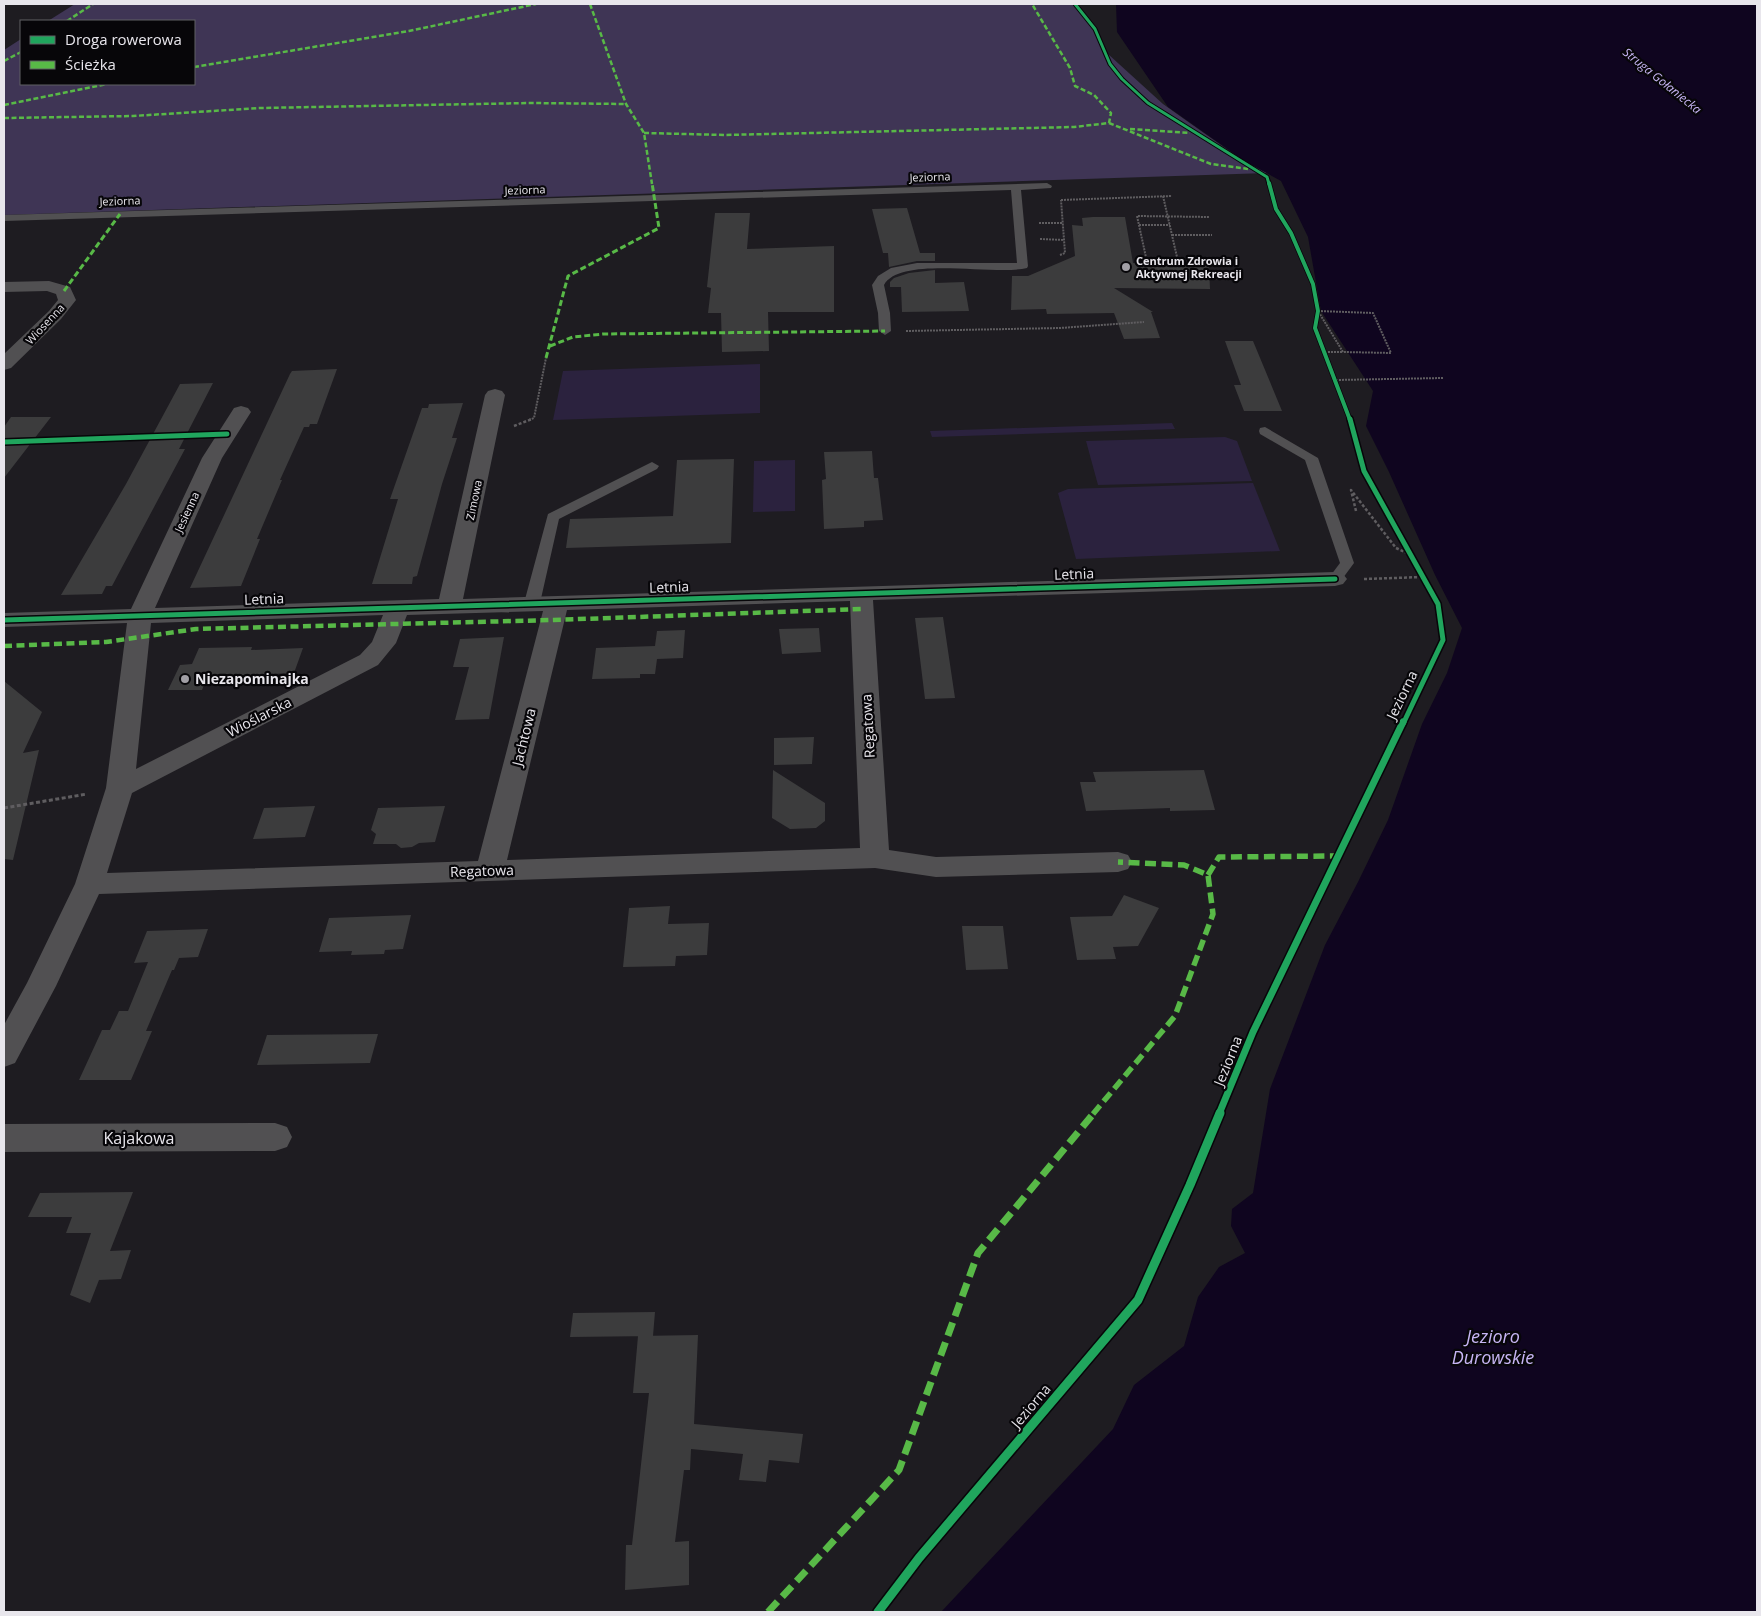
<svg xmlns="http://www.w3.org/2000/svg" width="1761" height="1616" viewBox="0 0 1761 1616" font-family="'Open Sans',sans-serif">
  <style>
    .green { fill: #2b223e }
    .forest { fill: #3f3555 }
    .water { fill: #0f051f }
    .building { fill: #3c3c3d }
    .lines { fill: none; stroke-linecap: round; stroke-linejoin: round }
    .path-far3 { stroke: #5f5d60; stroke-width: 2; stroke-dasharray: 2 1; stroke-linecap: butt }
    .path-far2 { stroke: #5f5d60; stroke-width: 2.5; stroke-dasharray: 3 2; stroke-linecap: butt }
    .path-far1 { stroke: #5f5d60; stroke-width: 3; stroke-dasharray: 4 2.5; stroke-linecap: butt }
    .path { stroke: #5f5d60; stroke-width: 4.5; stroke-dasharray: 5 3; stroke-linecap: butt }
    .service { fill: #515052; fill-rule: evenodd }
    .minor { fill: #515052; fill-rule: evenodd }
    .quiet-far4 { stroke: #58b947; stroke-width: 2.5; stroke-dasharray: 5 2.5; stroke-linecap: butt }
    .quiet-far3 { stroke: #58b947; stroke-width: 3; stroke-dasharray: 6 3; stroke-linecap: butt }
    .quiet-far2 { stroke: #58b947; stroke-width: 4.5; stroke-dasharray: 8 4.5; stroke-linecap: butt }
    .quiet-far1 { stroke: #58b947; stroke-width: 5.5; stroke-dasharray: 11 5.5; stroke-linecap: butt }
    .quiet { stroke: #58b947; stroke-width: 7; stroke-dasharray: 14 7; stroke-linecap: butt }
    .cycleway-far4-casing { stroke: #070609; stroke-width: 5 }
    .cycleway-far3-casing { stroke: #070609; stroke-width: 5.5 }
    .cycleway-far2-casing { stroke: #070609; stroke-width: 8 }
    .cycleway-far1-casing { stroke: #070609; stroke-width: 10 }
    .cycleway-casing { stroke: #070609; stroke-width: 12 }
    .cycleway-far4 { stroke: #20a55d; stroke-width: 3 }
    .cycleway-far3 { stroke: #20a55d; stroke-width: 4 }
    .cycleway-far2 { stroke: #20a55d; stroke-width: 5 }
    .cycleway-far1 { stroke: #20a55d; stroke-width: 7 }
    .cycleway { stroke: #20a55d; stroke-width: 9 }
    .poi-dot { fill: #a19fa5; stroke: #070609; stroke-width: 2 }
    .labels { text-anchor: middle; stroke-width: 4.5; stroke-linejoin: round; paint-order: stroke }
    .far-street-label { font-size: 11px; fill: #e8e6ec; stroke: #070609 }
    .far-poi-label { font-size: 11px; font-weight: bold; fill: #e8e6ec; stroke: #070609; text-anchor: start }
    .far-water-label { font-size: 12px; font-style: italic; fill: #c7b5f4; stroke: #070609 }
    .street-label { font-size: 14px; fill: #e8e6ec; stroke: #070609 }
    .poi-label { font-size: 14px; font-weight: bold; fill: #e8e6ec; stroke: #070609; text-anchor: start }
    .near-street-label { font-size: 16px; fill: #e8e6ec; stroke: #070609 }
    .near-water-label { font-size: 18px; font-style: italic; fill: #c7b5f4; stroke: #070609 }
  </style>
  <rect width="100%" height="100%" fill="#1e1c21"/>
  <path class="green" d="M760,364V413L553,420L563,371Z
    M1172,423L1175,429L932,437L930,431Z
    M1225,437L1237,441L1252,481L1098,485L1086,441Z
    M795,460V511L753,512L754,461Z
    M1253,483L1280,551L1076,559L1058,493L1068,489Z"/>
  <path class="forest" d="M75,4H1078L1108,54L1163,104L1242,160L1267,173L4,215V50L21,39V84H194V21H48Z"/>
  <path class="water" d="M1116,4H1757V1612H941L1113,1429L1134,1385L1184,1346L1198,1297L1219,1267L1245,1253L1231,1226L1232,1209L1253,1193L1270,1089L1325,945L1358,882L1388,820L1422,724L1447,673L1462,628L1435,575L1389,472L1366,426L1373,391L1321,311L1308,237L1281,181L1243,160L1168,107L1117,32Z"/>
  <path class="building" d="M907,208L920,253H935V261H917L889,267L888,253H883L872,209Z
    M715,213H750L747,249L834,246V312H768L769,351L722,352L721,313H708L711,288L707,287Z
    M1093,217H1125L1133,263L1209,265L1210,289L1114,288L1153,312H1151L1160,338L1124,339L1114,313L1047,314L1046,309L1011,310L1012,276H1028L1075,256L1072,225L1083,226L1082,218Z
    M935,270V283L964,282L969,311L902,312L901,287H890V282L894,278L909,273Z
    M1225,341H1253L1282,411H1244L1234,385H1241Z
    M337,369L317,424H310L309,427H304L280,480H282L257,539H260L241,586L190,588L290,374L292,371Z
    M213,383L179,449H185L112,586H106L102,594L61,595L126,484L180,384Z
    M463,403L452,438H457L442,484L417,576L413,577L412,584H372L398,499H390L422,408H428L429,404Z
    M11,417H51L4,478V427Z
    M872,451L874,478H878L883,520L864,521V527L824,529L822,480L826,479L824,452Z
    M734,459L731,543L566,548L570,519L673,516L677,460Z
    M943,617L955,698L925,699L915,618Z
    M819,628L821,652L782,654L779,629Z
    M685,630L683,658L657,659L655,674H640V678L592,679L596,648L655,646L657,631Z
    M504,637L489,719L455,720L469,667H453L460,639Z
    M252,647L251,650L303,648L294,673L271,674L270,677L239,678L237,684L204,685L202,690H168L180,665L192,664L199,648Z
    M4,681L42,712L23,753L39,750L13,860L4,859Z
    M814,737L812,764L774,765V738Z
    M773,770L825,803V821L816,828L790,829L772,818Z
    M1204,770L1215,810L1170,811V808L1086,811L1080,782H1096L1093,772Z
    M315,806L305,837L253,839L264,808Z
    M445,806L435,842L419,843L412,847L401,848L396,844H373L376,834L371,830L378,808Z
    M1124,895L1159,908L1138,946L1113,947L1116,959L1077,960L1070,917L1112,916Z
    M670,906L668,924L709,923L707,955L676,956L675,966L623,967L629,908Z
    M411,915L403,949L385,950L384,954L351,955L352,951L319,952L329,918Z
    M962,926H1003L1008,969L966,970Z
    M208,929L198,957L179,958L174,970H172L146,1031H152L131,1080H79L102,1030H110L119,1011H128L148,962L134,963L147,931Z
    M378,1034L370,1063L257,1065L267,1035Z
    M133,1192L110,1251L131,1250L121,1279L99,1280L90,1303L70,1295L91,1233H66L72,1217H28L40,1193Z
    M655,1312L653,1336L570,1337L573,1313Z
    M698,1335L694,1424L803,1434L799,1463L769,1460L766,1482L739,1480L743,1454L691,1449L690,1470H684L675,1542L689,1541V1585L625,1590L626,1545H632L649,1393H633L638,1336Z"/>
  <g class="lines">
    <path class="path-far3" d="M1163,196L1177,257
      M1061,200L1172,196
      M1039,223H1063
      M1139,225H1170
      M1172,235H1212
      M1040,239L1064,240
      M1060,255L1065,253L1061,200
      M1147,262L1137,216L1209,217
      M1318,311L1373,313L1391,353L1343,352Z
      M906,331L1060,328L1144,322
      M1325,352H1343
      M1336,380L1443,378
      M529,420L534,418L546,358"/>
    <path class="path-far2" d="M514,426L532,419
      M1364,471L1438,604L1443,640L1403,724
      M1356,511L1351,490L1396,548L1409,554
      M1364,579L1423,577"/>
    <path class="path-far1" d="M4,808L87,794
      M1219,1114L1253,1032L1403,722"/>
    <path class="path" d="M878,1612L919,1558L1138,1300L1190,1185L1220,1113"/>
    <path class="service" d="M1047,183L1052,186L1051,188L1021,190L1028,266L1027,268C995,276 900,255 884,285L890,313L891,331L885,335L879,331L878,313L872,285L878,276L891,268L917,263H1017L1011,190L4,221V215Z
      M1265,427L1318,458L1354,563L1340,582H1330L1328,579L1340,563L1305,460L1260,434L1259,431L1260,428Z
      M652,462L659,466L657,469L559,519L540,603L537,606H527L524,603L548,514Z"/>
    <path class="minor" d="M49,281L70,287L76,300L61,319L11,368L4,370V354L49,311L58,300L56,294L47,291L4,292V282Z
      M495,389L502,391L505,395L463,599L1335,572L1343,574L1347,579L1343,584L1335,586L873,600L889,850L936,857L1118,852L1128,855L1132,862L1128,869L1118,872L936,877L875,868L99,894L56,986L15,1063L4,1067V1025L27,983L75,884L106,788L127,623L4,627V613L131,609L202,458L234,408L241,406L248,408L251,412L222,458L155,608L439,599L485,395L488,391ZM850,601L860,848L507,860L567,610ZM543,611L478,861L107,873L132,793L378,665L396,643L407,615ZM383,615L372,642L360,655L136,769L151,623Z
      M275,1123L287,1127L292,1137L287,1147L275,1151L4,1152V1124Z"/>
    <path class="quiet-far4" d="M590,4L626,104L644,133L652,184
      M67,21L93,4
      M4,61L21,52
      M194,67L409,31L536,4
      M4,105L107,84
      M4,118L133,116L260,108L531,103L626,104
      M1109,123L1211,164L1248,169
      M1130,129L1190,133
      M644,133L725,135L1074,127L1109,123L1111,113L1094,95L1075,86L1070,68L1032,4"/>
    <path class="quiet-far3" d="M64,291L120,214
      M550,346L573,337L603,334L885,331
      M546,358L568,276L659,228L652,183"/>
    <path class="quiet-far2" d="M4,646L106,642L196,629L553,620L862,609"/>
    <path class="quiet-far1" d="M1208,875L1219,857L1339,856
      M1093,1114L1175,1016L1213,914L1208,875L1184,865L1118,862"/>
    <path class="quiet" d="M768,1612L899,1470L978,1253L1094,1113"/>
    <g class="cycleway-far4-casing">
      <path id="cycleway-far4" d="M1075,4L1095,29L1110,64L1122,79L1148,103L1267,177L1269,184"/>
    </g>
    <g class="cycleway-far3-casing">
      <path id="cycleway-far3" d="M1269,183L1276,209L1291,233L1313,284L1318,311L1315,328L1350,420"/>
    </g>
    <g class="cycleway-far2-casing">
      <path id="cycleway-far2" d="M1350,419L1364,471L1438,604L1443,640L1403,724
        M4,442L227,434
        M4,620L1335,579"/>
    </g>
    <g class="cycleway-far1-casing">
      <path id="cycleway-far1" d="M1219,1114L1253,1032L1403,722"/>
    </g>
    <g class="cycleway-casing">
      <path id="cycleway" d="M878,1612L919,1558L1138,1300L1190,1185L1220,1113"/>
    </g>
    <use href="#cycleway-far4" class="cycleway-far4"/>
    <use href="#cycleway-far3" class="cycleway-far3"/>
    <use href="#cycleway-far2" class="cycleway-far2"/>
    <use href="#cycleway-far1" class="cycleway-far1"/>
    <use href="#cycleway" class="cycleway"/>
  </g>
  <g class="poi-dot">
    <circle cx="1126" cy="267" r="5"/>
    <circle cx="185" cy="679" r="5"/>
  </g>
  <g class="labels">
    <g class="far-street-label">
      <text transform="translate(930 177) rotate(-2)" y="4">Jeziorna</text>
      <text transform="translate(525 190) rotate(-2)" y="4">Jeziorna</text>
      <text transform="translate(120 201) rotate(-2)" y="4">Jeziorna</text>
      <text transform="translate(45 324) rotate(-47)" y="4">Wiosenna</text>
      <text transform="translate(474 500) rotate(-78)" y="4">Zimowa</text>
      <text transform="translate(187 512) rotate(-65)" y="4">Jesienna</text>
    </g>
    <g class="far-poi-label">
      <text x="1136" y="265">Centrum Zdrowia i<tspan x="1136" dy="13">Aktywnej Rekreacji</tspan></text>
    </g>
    <g class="far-water-label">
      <text transform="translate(1662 81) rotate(39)" y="4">Struga Gołaniecka</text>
    </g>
    <g class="street-label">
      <text transform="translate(1074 574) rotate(-2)" y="5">Letnia</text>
      <text transform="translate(669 587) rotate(-2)" y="5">Letnia</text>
      <text transform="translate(264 599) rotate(-2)" y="5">Letnia</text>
      <text transform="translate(1402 695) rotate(-64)" y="5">Jeziorna</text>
      <text transform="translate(259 717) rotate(-27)" y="5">Wioślarska</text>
      <text transform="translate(868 726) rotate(-93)" y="5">Regatowa</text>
      <text transform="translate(524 737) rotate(-76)" y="5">Jachtowa</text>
      <text transform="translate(482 871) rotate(-2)" y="5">Regatowa</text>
      <text transform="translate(1228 1061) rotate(-68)" y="5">Jeziorna</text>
      <text transform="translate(1031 1406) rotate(-50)" y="5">Jeziorna</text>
    </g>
    <g class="poi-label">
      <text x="195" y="684">Niezapominajka</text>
    </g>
    <g class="near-street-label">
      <text x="139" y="1144">Kajakowa</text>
    </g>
    <g class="near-water-label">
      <text x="1493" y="1343">Jezioro<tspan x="1493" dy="21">Durowskie</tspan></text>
    </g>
  </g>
  <rect width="1761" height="1616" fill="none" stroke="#e8e6ec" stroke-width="10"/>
  <rect x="20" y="20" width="175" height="65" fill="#070609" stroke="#616064"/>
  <rect x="30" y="36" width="25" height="8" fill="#20a55d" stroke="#616064"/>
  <text x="65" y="45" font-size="15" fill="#e8e6ec">Droga rowerowa</text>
  <rect x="30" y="61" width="25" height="8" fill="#58b947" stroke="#616064"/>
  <text x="65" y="70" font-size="15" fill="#e8e6ec">Ścieżka</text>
</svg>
